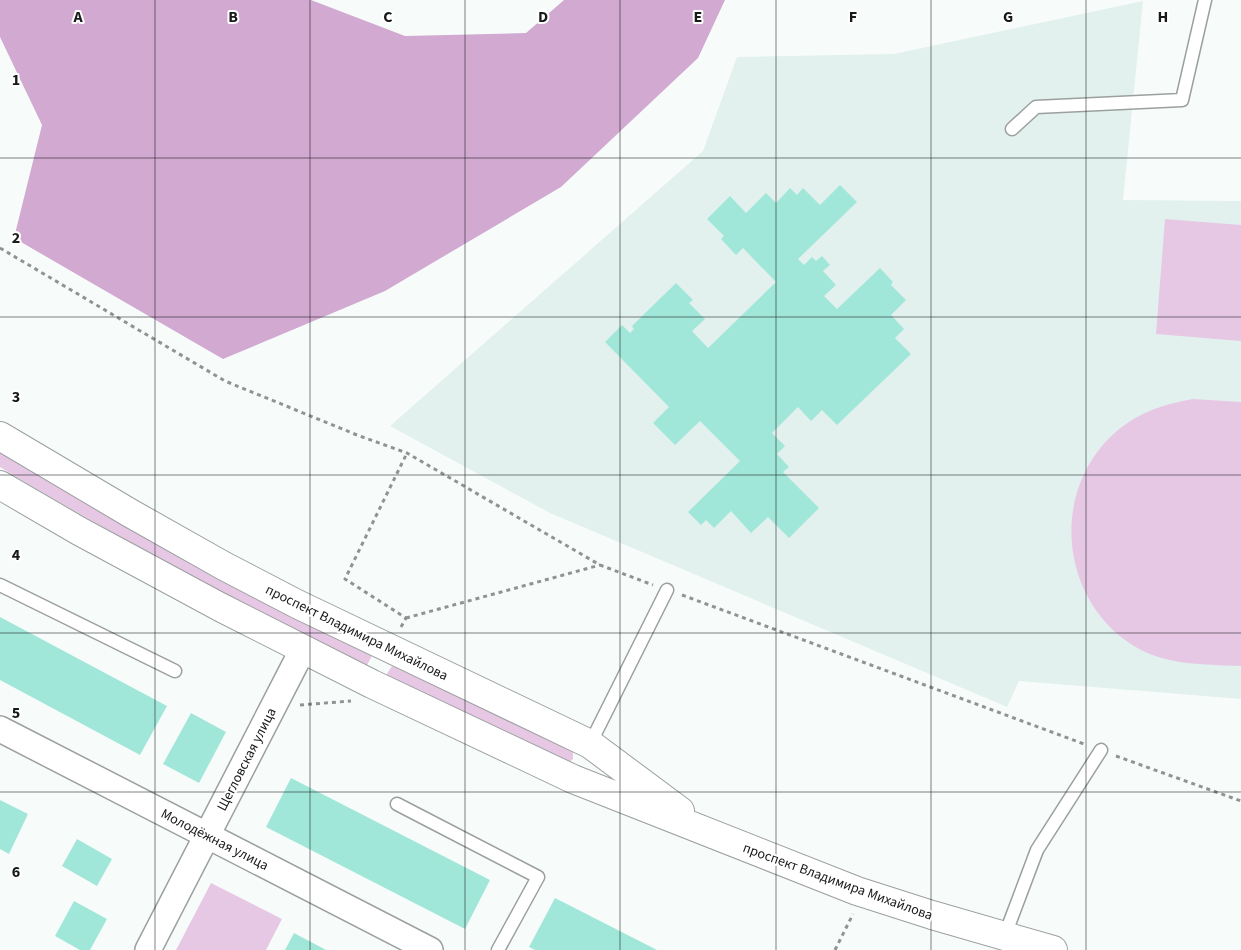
<svg xmlns="http://www.w3.org/2000/svg" width="1241" height="950" viewBox="0 0 1241 950" font-family="'Source Sans 3',sans-serif">
  <style>
    .built { fill: #e2f1ee }
    .green { fill: #e6c8e5 }
    .forest { fill: #d1a9d1 }
    .building { fill: #a1e7d9 }
    .lines { fill: none; stroke-linecap: round; stroke-linejoin: round }
    .service-casing { stroke: #9ba09f; stroke-width: 15 }
    .minor-casing { stroke: #9ba09f; stroke-width: 28 }
    .secondary-casing { stroke: #9ba09f; stroke-width: 30 }
    .path { stroke: #909393; stroke-width: 3; stroke-dasharray: 4 4; stroke-linecap: butt }
    .service { stroke: #fff; stroke-width: 12 }
    .minor { stroke: #fff; stroke-width: 25 }
    .secondary { stroke: #fff; stroke-width: 28 }
    .grid { fill: none; stroke: #181919; stroke-width: 1; stroke-opacity: 0.55 }
    .labels { text-anchor: middle; stroke-width: 4; stroke-linejoin: round; paint-order: stroke }
    .street-label { font-size: 14px; fill: #181919; stroke: #fff }
    .grid-label { font-size: 16px; text-anchor: middle; font-weight: bold; fill: #181919; stroke: #fff; stroke-width: 4; stroke-linejoin: round; paint-order: stroke }
  </style>
  <rect width="100%" height="100%" fill="#f7fcfb"/>
  <path class="built" d="M1143,1L1123,200L1241,201V699L1019,681L1007,707L550,513L390,426L703,151L737,57L894,54Z"/>
  <path class="green" d="M1165,219L1241,225V341L1156,334Z
    M1193,399L1241,402V666C1204,664 1166,666 1134,646C1059,600 1049,489 1117,431C1139,412 1165,404 1193,399Z
    M0,453L150,541L372,656L366,667C243,603 119,540 0,467Z
    M392,666L573,751V759L567,764L385,677Z
    M211,883L282,919L266,950H176Z"/>
  <path class="forest" d="M0,0H311L405,36L526,33L564,0H725L698,58L561,187L385,291L223,359L14,238L42,125L0,37Z"/>
  <path class="building" d="M840,185L857,202L798,259L804,265L812,257L816,261L822,256L830,265L823,271L836,285L824,296L837,309L880,268L893,282L891,285L906,300L891,315L904,329L895,338L911,354L837,425L822,410L811,421L798,407L772,433L785,446L777,454L789,467L783,472L819,508L789,538L768,517L751,533L731,511L714,528L706,520L701,525L688,512L740,461L700,421L675,445L653,423L669,407L605,342L622,325L630,333L634,329L632,326L676,283L693,300L689,303L705,319L692,331L708,348L776,282L743,248L736,255L721,239L724,236L707,219L730,196L746,213L766,193L776,203L790,188L797,195L803,188L820,205Z
    M0,617L167,706L140,755L0,680Z
    M191,713L226,732L199,783L163,764Z
    M291,778L490,880L465,929L266,827Z
    M0,800L28,814L9,854L0,849Z
    M77,839L112,859L97,886L62,866Z
    M555,898L657,950H535L529,947Z
    M74,901L107,919L90,950H80L55,936Z
    M294,933L326,950H285Z"/>
  <g class="lines">
    <g class="service-casing">
      <path id="service" d="M1012,129L1036,107L1182,100L1205,0
        M0,585L175,671
        M590,744L667,590
        M397,804L538,877L498,950
        M1005,935L1037,850L1101,750"/>
    </g>
    <g class="minor-casing">
      <path id="minor" d="M0,729L430,950
        M148,950L303,649"/>
    </g>
    <g class="secondary-casing">
      <path id="secondary" d="M0,436L130,513L224,566L297,604L590,744L680,811
        M0,485L79,531L220,607L372,684L573,779L857,891L932,915L1053,950"/>
    </g>
    <path class="path" d="M0,248L225,381L357,435L407,453L600,565L653,585
      M682,595L1084,744
      M406,618L600,565
      M401,627L406,618L345,579L407,453
      M300,705L351,701
      M1116,756L1241,801
      M835,950L853,914"/>
    <use href="#service" class="service"/>
    <use href="#minor" class="minor"/>
    <use href="#secondary" class="secondary"/>
  </g>
  <path class="grid" d="M155,0V950M310,0V950M465,0V950M620,0V950M776,0V950M931,0V950M1086,0V950M0,158H1241M0,317H1241M0,475H1241M0,633H1241M0,792H1241"/>
  <g class="labels">
    <g class="street-label">
      <text transform="translate(357 632) rotate(26)" y="5">проспект Владимира Михайлова</text>
      <text transform="translate(246 759) rotate(-63)" y="5">Щегловская улица</text>
      <text transform="translate(215 839) rotate(27)" y="5">Молодёжная улица</text>
      <text transform="translate(838 881) rotate(20)" y="5">проспект Владимира Михайлова</text>
    </g>
  </g>
  <g class="grid-label">
    <text x="78" y="22">A</text>
    <text x="233" y="22">B</text>
    <text x="388" y="22">C</text>
    <text x="543" y="22">D</text>
    <text x="698" y="22">E</text>
    <text x="853" y="22">F</text>
    <text x="1008" y="22">G</text>
    <text x="1163" y="22">H</text>
    <text x="16" y="85">1</text>
    <text x="16" y="243">2</text>
    <text x="16" y="402">3</text>
    <text x="16" y="560">4</text>
    <text x="16" y="718">5</text>
    <text x="16" y="877">6</text>
  </g>
</svg>
